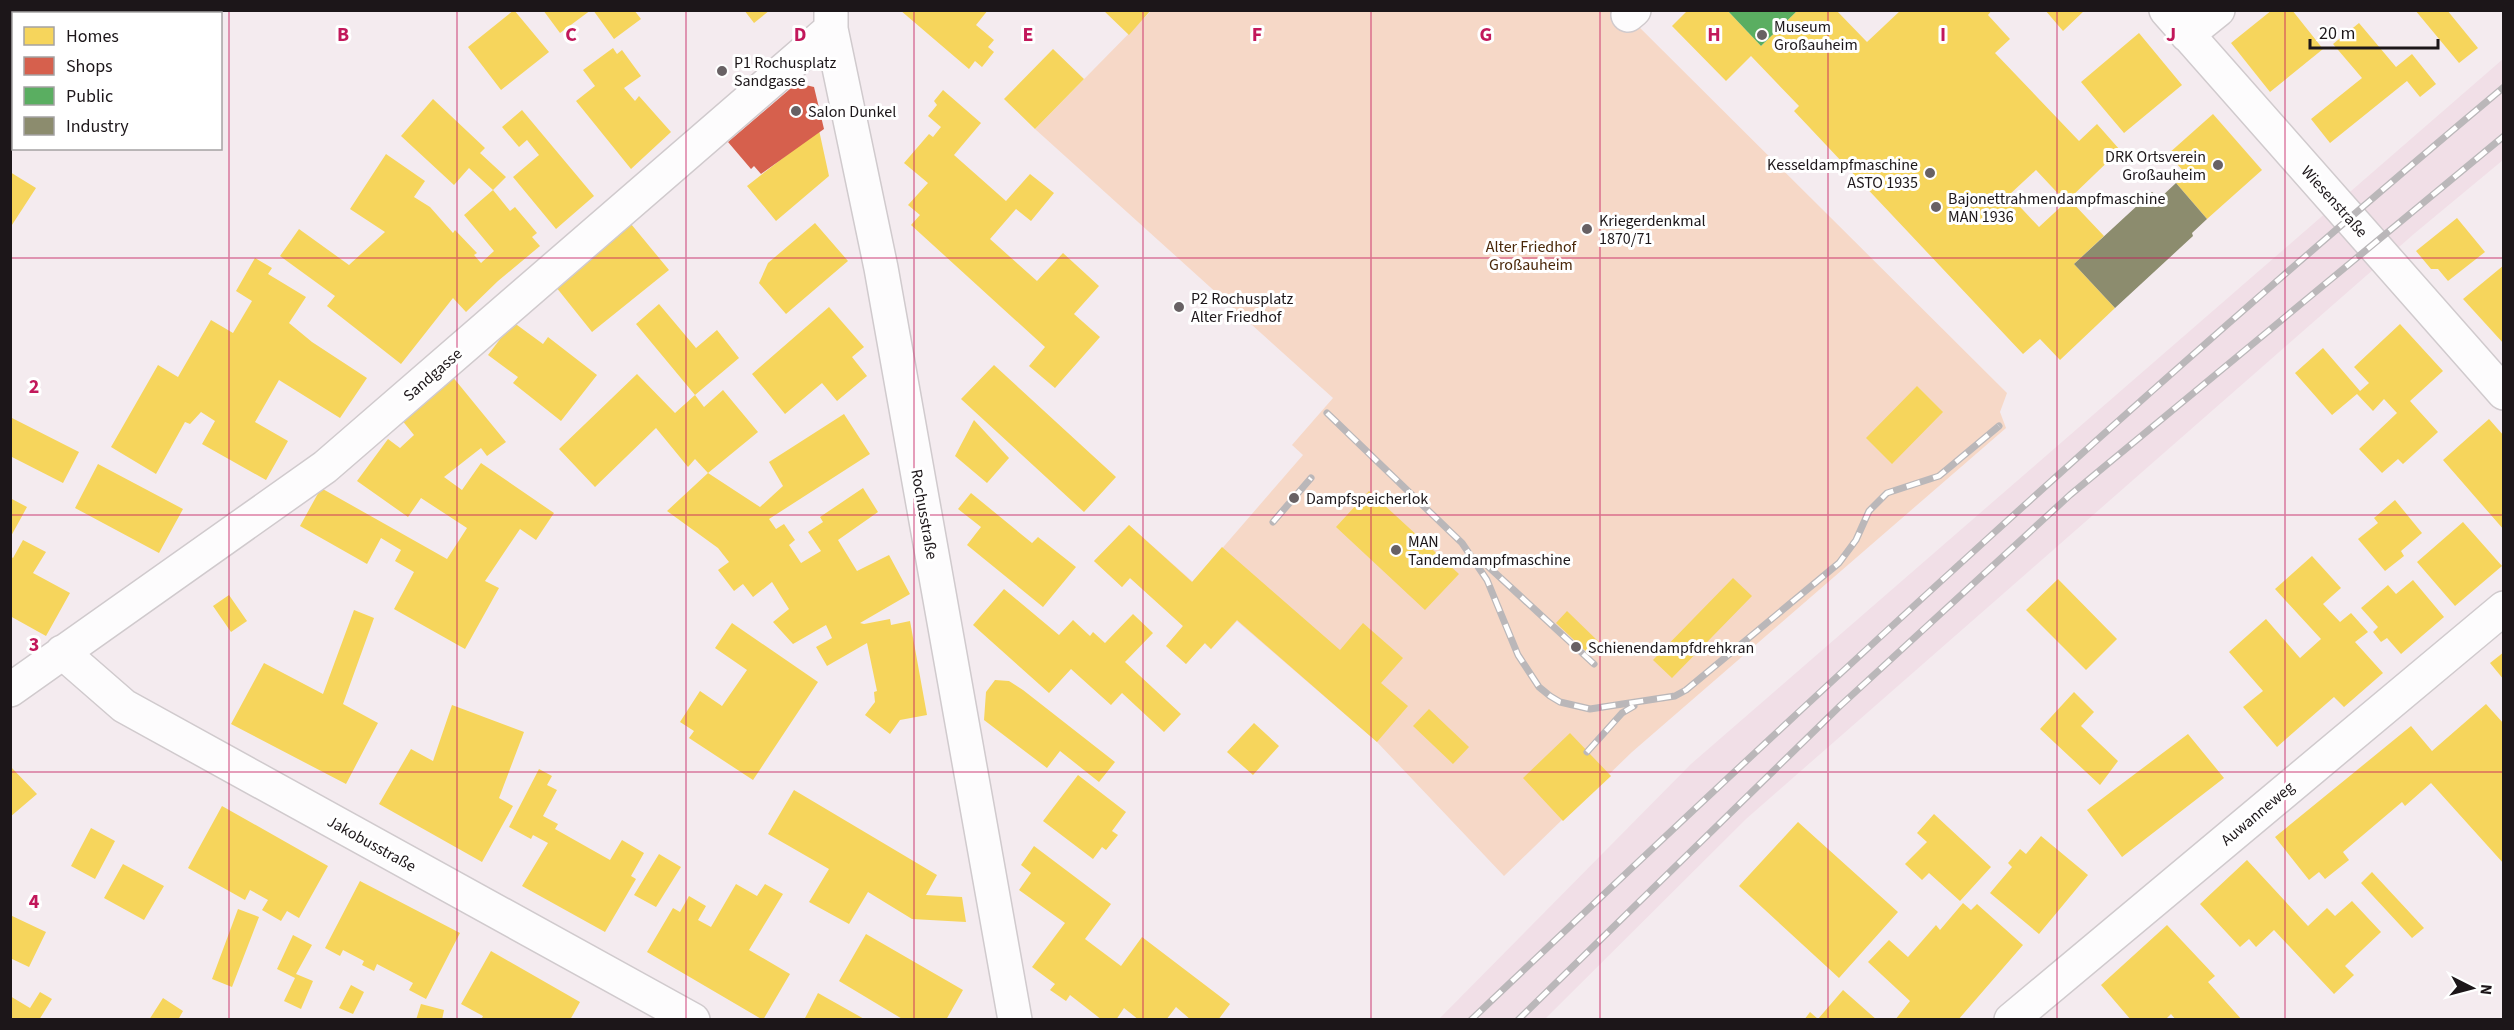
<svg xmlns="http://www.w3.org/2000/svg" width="2514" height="1030" viewBox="0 0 2514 1030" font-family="'Source Sans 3',sans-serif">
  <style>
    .built { fill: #f1dfe7 }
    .green { fill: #f6d8c7 }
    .homes { fill: #f6d55c; fill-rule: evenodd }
    .shops { fill: #d6604d }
    .public { fill: #5aae61 }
    .industry { fill: #8c8c6e }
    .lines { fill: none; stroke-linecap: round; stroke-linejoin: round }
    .street-casing { stroke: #d0cacd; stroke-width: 36 }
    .street { stroke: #fdfcfd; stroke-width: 33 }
    .rail-casing { stroke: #bab7b9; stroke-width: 7 }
    .rail { stroke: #fff; stroke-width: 4.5; stroke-dasharray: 14; stroke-linecap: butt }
    .grid { fill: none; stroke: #c2185b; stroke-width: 1.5; stroke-opacity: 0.55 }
    .poi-dot { fill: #686164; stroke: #fff; stroke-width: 2 }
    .labels { text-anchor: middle; stroke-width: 6; stroke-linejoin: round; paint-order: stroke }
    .poi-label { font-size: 16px; fill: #1c1619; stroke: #fff; text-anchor: start }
    .street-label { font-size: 16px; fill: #1c1619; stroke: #fff }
    .park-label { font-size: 16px; fill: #492708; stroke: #fff }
    .grid-label { font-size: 20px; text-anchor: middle; font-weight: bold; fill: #c2185b; stroke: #fff; stroke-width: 6; stroke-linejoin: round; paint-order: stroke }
  </style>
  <rect width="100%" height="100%" fill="#f4ebef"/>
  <path class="built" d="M2503,59V160L2415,233L1746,819L1545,1019L1438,1020L1691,764Z"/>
  <path class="green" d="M1151,11H1623L2007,393L2000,412L2006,428L1632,752L1504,876L1377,742L1237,621L1211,649L1204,643L1186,664L1166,646L1183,626L1130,578L1122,587L1094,561L1129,525L1193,582L1303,455L1292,445L1333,398L1035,129Z"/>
  <path class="homes" d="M514,10L549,52L501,90L468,47Z
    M543,10H591L560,33Z
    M593,10H634L641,19L614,39Z
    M744,10H770L754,23Z
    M900,10H988L976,25L994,40L988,47L994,52L982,67L975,61L969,69Z
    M1103,10H1151L1129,35Z
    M1688,10H1727L1761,46L1798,10H1836L1867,42L1901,10H1992L1988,15L2010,39L1995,53L2079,141L2097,124L2120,150L2069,199L2104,236L2074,264L2115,308L2060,360L2040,339L2023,354L1794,111L1799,106L1751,56L1726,81L1672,26ZM2036,170L2066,202L2039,227L2009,195Z
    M2045,10H2085L2063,31Z
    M2272,10H2292L2323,49L2270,92L2231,43Z
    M2415,10H2447L2478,48L2459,63Z
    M2359,23L2396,67L2412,54L2436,84L2420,97L2407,81L2330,143L2311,119L2362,78L2333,44Z
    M2139,33L2182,85L2124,133L2081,82Z
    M613,48L617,54L622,50L641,76L624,88L635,101L639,96L671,132L631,169L576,101L595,86L583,70Z
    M1053,49L1084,79L1035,129L1004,99Z
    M943,90L981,123L954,155L1006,201L1030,174L1054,193L1031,221L1016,209L990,239L1037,281L1063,253L1099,286L1074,314L1100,337L1055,388L1029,366L1045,347L911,225L920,215L908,205L928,183L904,163L929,134L933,137L941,127L928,116L937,105L934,101Z
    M433,99L485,148L480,153L506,177L493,190L469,168L454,185L401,136Z
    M522,110L594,196L556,229L513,177L539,155L527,140L519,147L502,127Z
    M2213,114L2262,170L2207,219L2176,183L2186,174L2168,154Z
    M819,130L829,176L776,221L747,186Z
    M386,154L425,181L414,197L430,207L453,233L455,230L477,253L474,255L481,263L494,251L464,215L493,190L510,211L515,207L537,233L532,237L540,246L498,281L466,312L453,298L401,364L327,306L335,296L280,256L299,229L349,265L385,232L350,209Z
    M10,172L36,188L10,228Z
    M2457,218L2485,252L2448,281L2438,269H2431L2416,251Z
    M815,223L848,261L786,314L759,283L768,263Z
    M631,224L669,270L592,332L556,287Z
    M255,258L272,268L268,274L306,297L289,323L312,342L367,378L340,418L279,380L255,422L288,441L266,480L202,444L215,421L201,412L190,424L185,422L156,474L111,447L158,365L178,377L211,320L233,333L252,301L236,291Z
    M2504,265V344L2463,299Z
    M659,304L696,348L717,330L739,358L695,395L636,324Z
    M829,307L864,347L852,357L867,376L837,401L822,383L785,414L752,374Z
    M513,322L543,344L548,337L597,375L561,421L513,383L518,377L488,355Z
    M2400,324L2443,371L2410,401L2438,432L2403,464L2398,459L2382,473L2359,449L2397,413L2384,399L2373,411L2357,394L2332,415L2295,373L2323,348L2360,391L2369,383L2354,367Z
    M994,365L1116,477L1084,512L961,399Z
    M637,374L675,413L695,395L704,407L723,390L758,432L708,473L695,459L688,467L656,428L595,487L559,449Z
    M452,376L506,442L487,456L481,448L444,477L462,490L481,463L554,513L536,540L520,529L485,581L499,588L465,649L394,609L414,572L395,561L401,550L381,538L367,564L300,526L321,488L447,559L467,528L421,498L408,517L357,481L388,439L400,448L414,435L401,419Z
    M1917,386L1943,412L1892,464L1866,438Z
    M844,414L870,454L769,519L776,529L784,524L795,540L789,545L801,563L821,551L808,532L823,522L820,517L863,488L878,512L838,540L857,571L889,555L910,594L860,623L864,624L890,619L891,625L910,621L927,715L900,720L890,734L865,715L875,702L874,692L877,691L867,643L827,666L816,647L832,638L826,625L793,644L773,622L789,609L772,582L753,597L743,584L734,591L718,570L729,562L718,548L667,511L708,473L760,507L783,486L769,462Z
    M10,417L79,452L63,483L10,456Z
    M2489,419L2504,436V530L2443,460Z
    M974,420L1009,458L987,483L955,456Z
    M98,464L183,509L159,553L75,508Z
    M1369,491L1459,574L1425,610L1336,527Z
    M971,493L1032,543L1038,537L1076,567L1043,607L967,545L981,527L958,509Z
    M10,498L27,507L10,538Z
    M2395,500L2422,533L2401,551L2404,556L2385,571L2358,539L2378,523L2374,518Z
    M2463,522L2502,566L2455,606L2417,562Z
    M1129,525L1192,582L1222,547L1340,650L1363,623L1403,658L1381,683L1408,706L1377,742L1237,620L1211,649L1205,643L1186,664L1166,646L1183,626L1130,578L1122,587L1094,561Z
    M23,540L46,552L33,573L70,593L46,636L10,616V556L13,558Z
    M2312,556L2341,588L2323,604L2340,622L2351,613L2368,632L2355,642L2383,673L2344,707L2334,697L2277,747L2243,707L2263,691L2229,652L2266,619L2300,658L2321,639L2275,589Z
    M1733,578L1752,596L1672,678L1653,660Z
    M2058,579L2117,639L2086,670L2026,610Z
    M2413,580L2444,617L2401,654L2387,638L2381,642L2373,632L2378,627L2361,608L2388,585L2396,594Z
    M1004,589L1059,635L1073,620L1090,636L1093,632L1105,643L1133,614L1153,633L1125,662L1181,714L1164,732L1122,693L1111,705L1071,669L1049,693L973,625Z
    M229,595L247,621L231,632L213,606Z
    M354,610L374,618L343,704L378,723L346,784L231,724L264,663L323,694Z
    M1567,611L1600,643L1590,655L1556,623Z
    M732,623L818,682L753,780L689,738L694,731L680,722L700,691L722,706L747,670L715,648Z
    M2504,652V680L2490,663Z
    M995,680L1009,681L1023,690L1115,762L1099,782L1060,751L1047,768L984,720L986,692Z
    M2074,692L2094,712L2081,726L2118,761L2100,785L2040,729Z
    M2486,704L2504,724V864L2431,783L2405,806L2402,802L2343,852L2349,860L2325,879L2319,872L2309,880L2275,837L2411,726L2432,751Z
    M452,705L524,732L499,798L513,806L482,862L379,804L411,749L433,761Z
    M1429,709L1469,747L1453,764L1413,726Z
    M1254,723L1279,746L1253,775L1227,752Z
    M1570,733L1611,776L1563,821L1523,778Z
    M2188,734L2224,778L2122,857L2087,810Z
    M10,766L37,794L10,817Z
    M539,769L552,776L547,785L557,790L543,816L558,824L555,829L610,860L622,840L644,853L631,876L636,879L605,932L522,886L548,843L533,835L531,839L509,827Z
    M1078,775L1126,812L1112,831L1118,835L1106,850L1102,847L1093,859L1043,821Z
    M794,790L937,875L926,895L962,897L966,922L912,919L868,892L849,924L809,902L829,869L768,834Z
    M222,806L328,866L299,918L287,911L281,921L262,910L268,900L250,890L245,900L188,868Z
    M1934,814L1991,867L1960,901L1929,873L1922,880L1905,864L1927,842L1917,833Z
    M1798,822L1898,912L1839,978L1739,886Z
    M91,828L115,841L95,879L71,866Z
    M2041,836L2088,875L2039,934L1990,893L2012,867L2008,863L2020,849L2026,854Z
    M1034,846L1111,904L1085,939L1121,966L1142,937L1230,1004L1218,1020H1191L1176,1007L1166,1020H1139L1124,1008L1116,1020H1102L1070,995L1066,1001L1050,990L1055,984L1032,967L1065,923L1019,890L1031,873L1021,865Z
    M659,854L681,867L656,907L634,895Z
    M2247,860L2308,926L2327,908L2335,916L2352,901L2381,932L2345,966L2354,975L2334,994L2274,930L2256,947L2249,939L2240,947L2200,904Z
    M123,864L164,886L144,920L104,898Z
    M2372,872L2424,928L2412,938L2361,883Z
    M360,881L460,933L426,999L409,990L413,983L377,964L374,971L362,965L364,961L343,950L340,956L325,948Z
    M736,884L757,896L765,884L783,894L749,950L790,974L763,1020L647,952L673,908L680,912L689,896L706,906L698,920L711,927Z
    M1963,903L1971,910L1977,904L2023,945L1958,1020H1895L1910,1001L1868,962L1889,940L1908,957L1936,925L1940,930Z
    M238,909L259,917L232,987L212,979Z
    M10,915L46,932L29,967L10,958Z
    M2167,925L2215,976L2208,982L2242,1020H2176L2171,1014L2165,1020H2131L2101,985Z
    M866,934L963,990L946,1020H904L839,981Z
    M293,935L312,945L296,974L313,981L301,1009L284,1001L295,978L277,969Z
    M491,951L580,1002L570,1020H481L483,1016L461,1004Z
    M351,985L364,992L353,1014L339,1008Z
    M1843,990L1877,1020H1804L1810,1012L1818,1019Z
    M40,992L52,999L39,1020H10V996L30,1008Z
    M818,993L866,1020H804Z
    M163,998L183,1011L178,1020H149Z
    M421,1004L444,1010L442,1020H416Z"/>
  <path class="shops" d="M797,83L814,87L824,129L761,174L754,166L751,169L728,142Z"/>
  <path class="public" d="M1727,10H1798L1761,46Z"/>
  <path class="industry" d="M2176,183L2207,219L2192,233L2193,236L2115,308L2074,264L2152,192L2160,198Z"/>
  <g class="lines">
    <g class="street-casing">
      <path id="street" d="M831,10V29L881,268L1015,1020
        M2166,10L2504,393
        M1628,15L1634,10
        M2187,35L2218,10
        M62,652L124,706L693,1020
        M10,690L325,467L831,29
        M2011,1020L2504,608"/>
    </g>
    <use href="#street" class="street"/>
    <g class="rail-casing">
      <path id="rail" d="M1327,413L1462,543L1487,580L1518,655L1539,687L1550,696L1560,702L1590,709L1675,696L1686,690L1839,563L1856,540L1869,511L1887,493L1939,476L1999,426
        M1273,522L1311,478
        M1480,559L1594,664
        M1587,752L1622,713L1634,706
        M1471,1020C1808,700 2148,385 2504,87
        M1518,1020L1840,706L2070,495L2504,136"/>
    </g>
    <use href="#rail" class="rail"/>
  </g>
  <path class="grid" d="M229,10V1020M457,10V1020M686,10V1020M914,10V1020M1143,10V1020M1371,10V1020M1600,10V1020M1828,10V1020M2057,10V1020M2285,10V1020M10,258H2504M10,515H2504M10,772H2504"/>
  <g class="poi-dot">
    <circle cx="1762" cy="35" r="6"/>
    <circle cx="722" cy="71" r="6"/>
    <circle cx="796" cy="111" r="6"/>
    <circle cx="2218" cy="165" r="6"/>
    <circle cx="1930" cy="173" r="6"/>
    <circle cx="1936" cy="207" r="6"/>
    <circle cx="1587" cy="229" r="6"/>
    <circle cx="1179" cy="307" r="6"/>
    <circle cx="1294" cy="498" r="6"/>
    <circle cx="1396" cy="550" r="6"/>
    <circle cx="1576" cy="647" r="6"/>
  </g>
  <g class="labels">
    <g class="poi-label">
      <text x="1774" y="32">Museum<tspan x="1774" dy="18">Großauheim</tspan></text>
      <text x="734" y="68">P1 Rochusplatz<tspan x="734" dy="18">Sandgasse</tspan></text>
      <text x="808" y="117">Salon Dunkel</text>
      <text x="2206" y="162" text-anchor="end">DRK Ortsverein<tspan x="2206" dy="18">Großauheim</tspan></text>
      <text x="1918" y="170" text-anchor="end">Kesseldampfmaschine<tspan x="1918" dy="18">ASTO 1935</tspan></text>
      <text x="1948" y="204">Bajonettrahmendampfmaschine<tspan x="1948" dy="18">MAN 1936</tspan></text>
      <text x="1599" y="226">Kriegerdenkmal<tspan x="1599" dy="18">1870/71</tspan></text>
      <text x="1191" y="304">P2 Rochusplatz<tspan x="1191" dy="18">Alter Friedhof</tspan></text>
      <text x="1306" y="504">Dampfspeicherlok</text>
      <text x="1408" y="547">MAN<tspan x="1408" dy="18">Tandemdampfmaschine</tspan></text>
      <text x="1588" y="653">Schienendampfdrehkran</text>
    </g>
    <g class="street-label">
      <text transform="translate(2335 201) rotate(48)" y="6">Wiesenstraße</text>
      <text transform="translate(432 374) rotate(-41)" y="6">Sandgasse</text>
      <text transform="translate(925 514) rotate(80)" y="6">Rochusstraße</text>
      <text transform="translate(2257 813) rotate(-40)" y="6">Auwanneweg</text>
      <text transform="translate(372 843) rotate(29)" y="6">Jakobusstraße</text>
    </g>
    <g class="park-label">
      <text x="1531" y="252">Alter Friedhof<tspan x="1531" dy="18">Großauheim</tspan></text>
    </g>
  </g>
  <g class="grid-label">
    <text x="343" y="41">B</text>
    <text x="571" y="41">C</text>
    <text x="800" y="41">D</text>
    <text x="1028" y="41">E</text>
    <text x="1257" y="41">F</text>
    <text x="1486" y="41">G</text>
    <text x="1714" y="41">H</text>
    <text x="1943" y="41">I</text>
    <text x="2171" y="41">J</text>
    <text x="34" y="393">2</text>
    <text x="34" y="651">3</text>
    <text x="34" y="908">4</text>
  </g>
  <rect width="2514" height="1030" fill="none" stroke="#1c1619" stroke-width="24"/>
  <rect x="12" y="12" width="210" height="138" fill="#ffffff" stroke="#a4a2a3" stroke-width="1.5"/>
  <rect x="24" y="27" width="30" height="18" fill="#f6d55c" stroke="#a4a2a3" stroke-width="1.5"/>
  <text x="66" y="42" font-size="18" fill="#1c1619">Homes</text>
  <rect x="24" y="57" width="30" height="18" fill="#d6604d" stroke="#a4a2a3" stroke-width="1.5"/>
  <text x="66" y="72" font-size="18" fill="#1c1619">Shops</text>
  <rect x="24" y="87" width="30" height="18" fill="#5aae61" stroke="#a4a2a3" stroke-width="1.5"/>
  <text x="66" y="102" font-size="18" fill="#1c1619">Public</text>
  <rect x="24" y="117" width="30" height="18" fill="#8c8c6e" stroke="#a4a2a3" stroke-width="1.5"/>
  <text x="66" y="132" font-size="18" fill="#1c1619">Industry</text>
  <g transform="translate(2472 988) rotate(96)" stroke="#ffffff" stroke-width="4.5" paint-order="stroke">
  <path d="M0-4.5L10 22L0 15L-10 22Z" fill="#1c1619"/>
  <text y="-9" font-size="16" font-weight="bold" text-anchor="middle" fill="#1c1619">N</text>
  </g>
  <path d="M2310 39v9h128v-9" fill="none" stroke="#1c1619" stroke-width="3"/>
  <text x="2319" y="39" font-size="18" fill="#1c1619" stroke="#ffffff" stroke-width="4.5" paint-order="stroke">20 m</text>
</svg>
